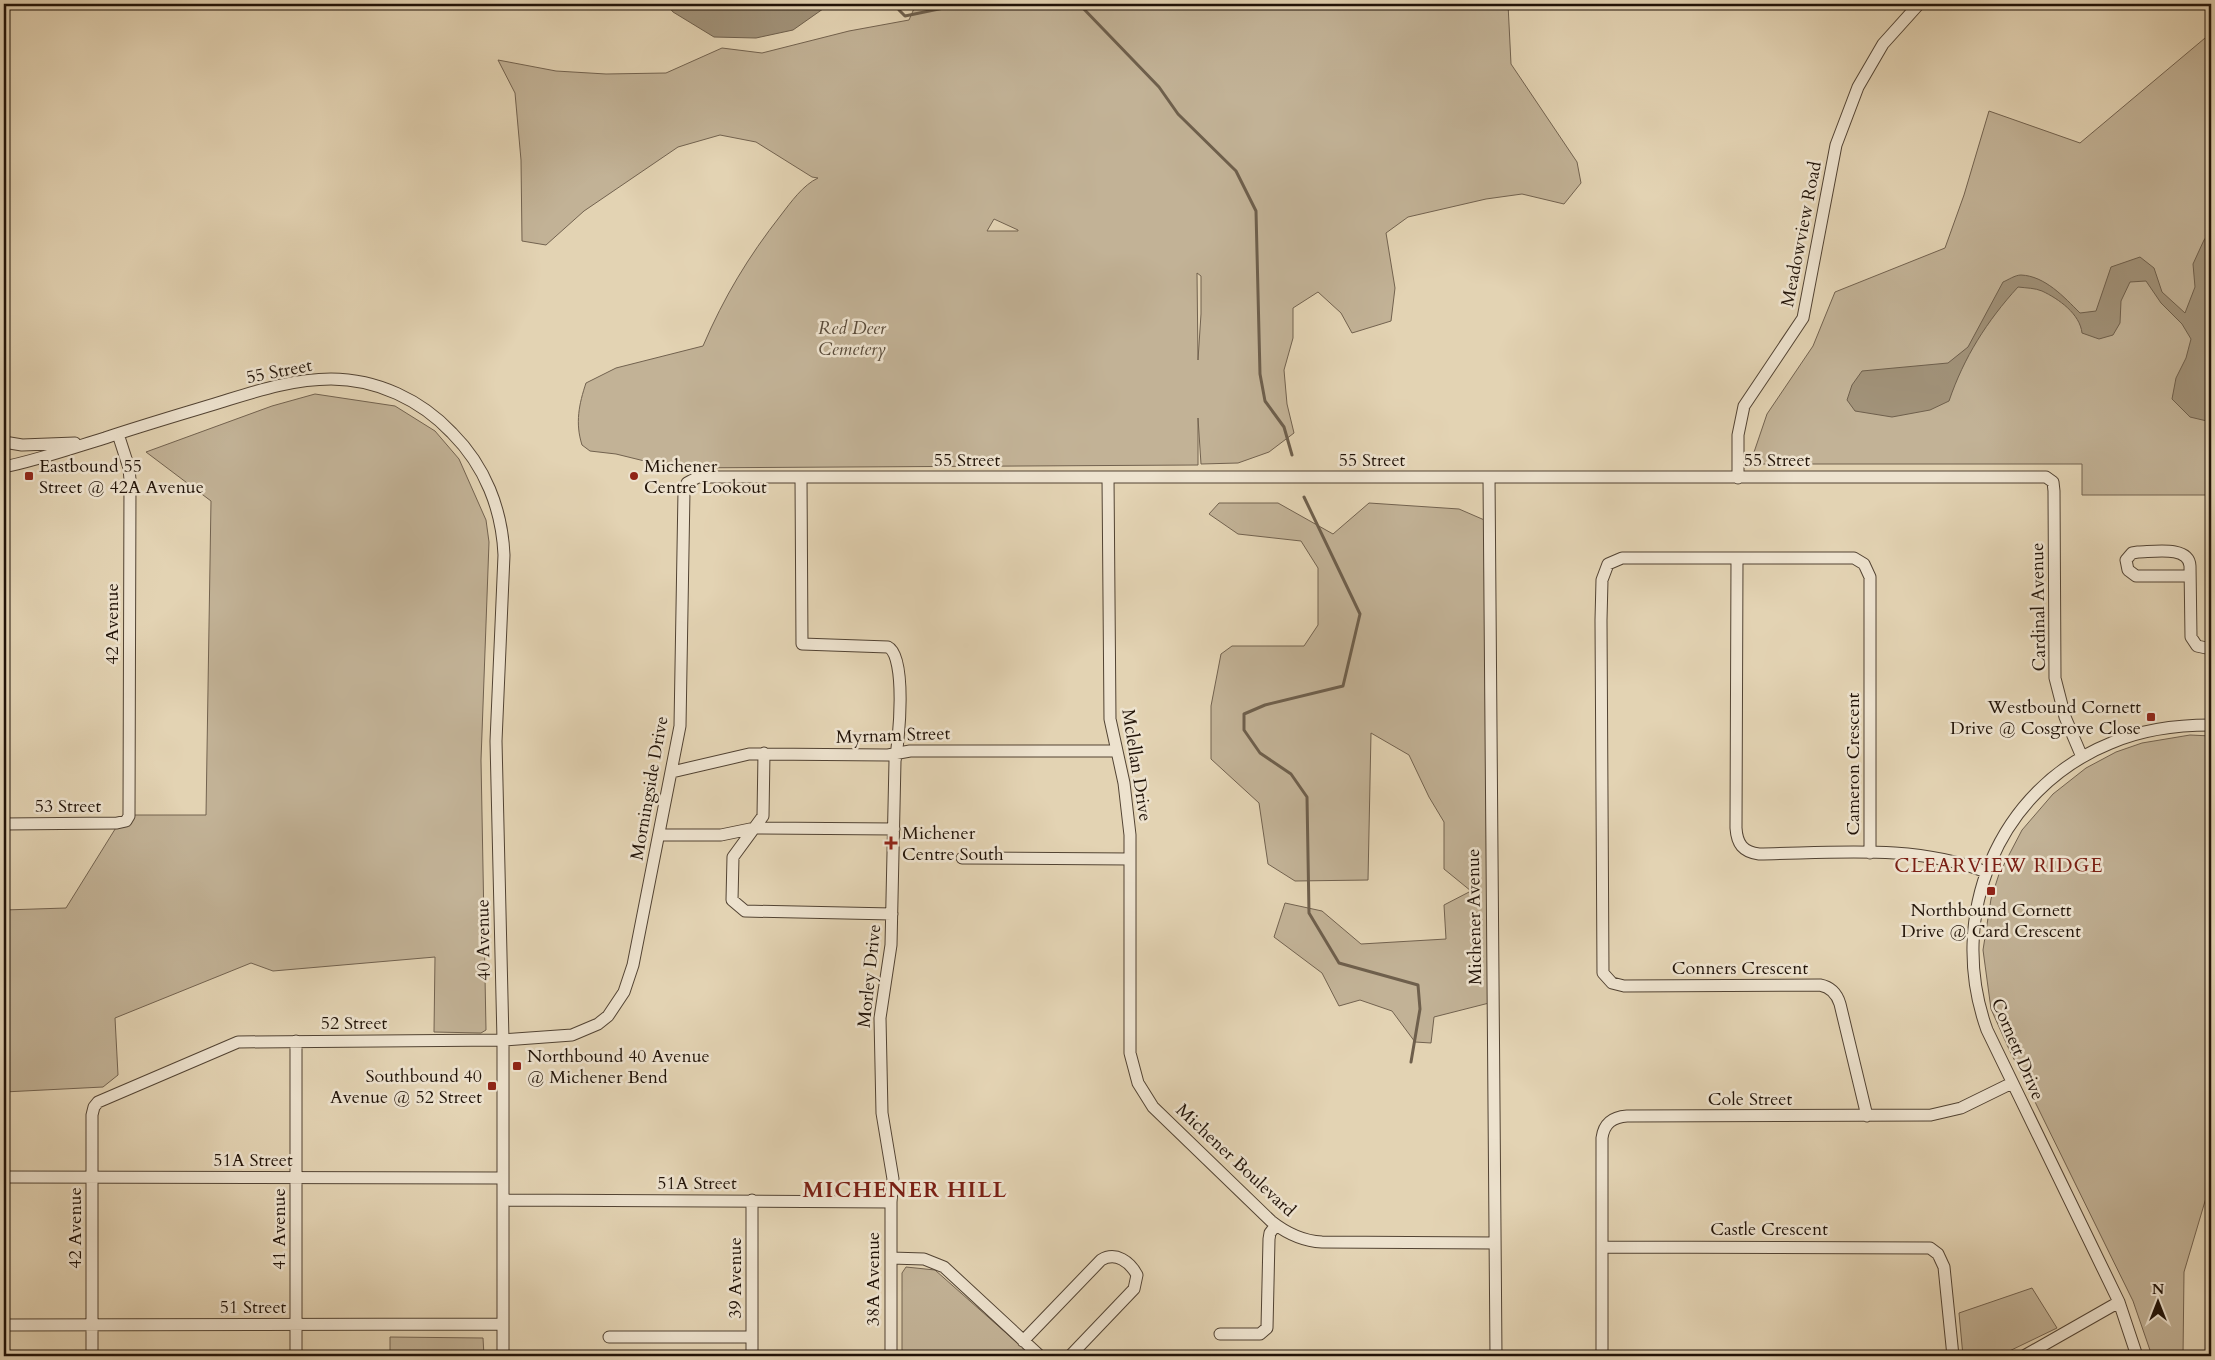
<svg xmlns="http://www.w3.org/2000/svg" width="2215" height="1360" viewBox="0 0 2215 1360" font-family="Cardo,serif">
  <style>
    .green { fill: #c2b296; stroke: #72624f; fill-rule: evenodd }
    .water { fill: #a19279; stroke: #6e5f4c }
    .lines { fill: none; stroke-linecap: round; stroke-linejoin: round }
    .stream { stroke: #6e5f4c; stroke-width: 3 }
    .minor-casing { stroke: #524333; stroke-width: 13 }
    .minor { stroke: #ede2ce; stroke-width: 11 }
    .poi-dot { fill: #8f2418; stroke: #ede2ce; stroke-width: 2 }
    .labels { text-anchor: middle; stroke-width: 5; stroke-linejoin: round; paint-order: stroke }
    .street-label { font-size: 18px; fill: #211308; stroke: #ede2ce }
    .park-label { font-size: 18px; font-style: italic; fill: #594b3a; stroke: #ede2ce }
    .poi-label { font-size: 18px; fill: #211308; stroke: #ede2ce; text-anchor: start }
    .quarter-label { font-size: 20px; letter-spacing: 1px; fill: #7a1f14; stroke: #ede2ce }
    .district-label { font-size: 22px; font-weight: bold; letter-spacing: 1px; fill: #7a1f14; stroke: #ede2ce }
  </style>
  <rect width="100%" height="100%" fill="#e3d3b3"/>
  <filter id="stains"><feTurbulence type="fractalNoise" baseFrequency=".004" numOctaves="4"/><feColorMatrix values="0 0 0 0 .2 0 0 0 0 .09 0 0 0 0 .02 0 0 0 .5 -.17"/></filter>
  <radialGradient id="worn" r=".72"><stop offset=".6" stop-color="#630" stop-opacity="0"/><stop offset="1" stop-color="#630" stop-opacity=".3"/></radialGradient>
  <path class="green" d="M916,4H1508L1511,64L1577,162L1581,183L1564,204L1522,194L1486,199L1408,217L1386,233L1395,288L1391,321L1352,333L1341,313L1318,292L1293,308V338L1284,370L1287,404L1294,433L1269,452L1238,463L1201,464L1198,418V465L673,468L616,454L590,451L582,445C575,423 579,404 586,383L616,368L703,346C724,297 748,257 781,215C791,202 803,185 818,178L812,177L756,142L720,135L678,147L584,211L546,245L522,241L521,160L515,93L498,60L556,71L606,74L666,73L722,48L762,53L849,31L909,20ZM994,219L1018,230V231H987ZM1197,273L1201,276V314L1198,360Z
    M2211,33V495H2082V464H1759L1751,461L1767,414L1813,346L1835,292L1945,248L1964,195L1989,111L2080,143Z
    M315,394L395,406L435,431L459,459L486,520L489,542L481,760L486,1030L481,1033L434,1032L435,957L273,971L251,963L115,1018L118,1075L103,1087L4,1092V910L66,908L117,826L129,815H206L211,501L146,452L272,406Z
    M1219,503H1278L1333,534L1369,503L1459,509L1489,522L1493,1002L1434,1017L1431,1043L1415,1042L1392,1011L1360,1000L1339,1006L1322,973L1274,937L1285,903L1322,911L1361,944L1446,939L1444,905L1471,891L1444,869V822L1429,797L1409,755L1371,733L1368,880L1295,881L1268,864L1259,803L1211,759V706L1221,654L1232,646H1304L1318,625V568L1301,541L1238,534L1209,514Z
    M2190,735L2211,736V1181L2184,1272L2183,1356H2152L2133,1301L2008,1047L1991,1009L1983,950L1991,899L1999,874L2022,830L2053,794L2086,768L2116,752L2142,743Z
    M906,1267L935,1270L1032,1356H902V1273Z
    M2032,1288L2057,1328L1999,1356H1963L1959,1313Z
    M390,1337L483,1338L484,1356H390Z"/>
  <path class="water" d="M666,4H830L793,30L756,38L714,37L673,12Z
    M2211,231V422L2190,417L2172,399L2176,378L2186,358L2191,339L2182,324L2161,303L2146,281L2130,282L2121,301L2120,323L2113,335L2099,339L2082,333C2080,314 2059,299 2042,291C2035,288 2026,288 2018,287C1987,321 1964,357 1949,401L1930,410L1892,417L1855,411L1847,400L1852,385L1862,371L1948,363L1968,347L2003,282C2008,280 2015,275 2021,275C2045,276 2064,297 2080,313L2096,311L2111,267L2140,257L2154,268L2162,292L2185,313L2195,287L2193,264L2204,240Z"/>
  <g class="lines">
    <path class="stream" d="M1079,4L1159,87L1178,114L1236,171L1256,211L1260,374L1265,401L1284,427L1292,455
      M899,10L905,16L963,4
      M1304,497L1360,614L1343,686L1265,705L1244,714V730L1260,753L1291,774L1307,797L1309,913L1339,963L1418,985L1420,1009L1411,1062"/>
    <g class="minor-casing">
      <path id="minor" d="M4,442L22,445L75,443
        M4,467C38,460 72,448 105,438C144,425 182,414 221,402C257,391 293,379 331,379C377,379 421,400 452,433C485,466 502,509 504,555L496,741L503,1040V1356
        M801,477L802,644L888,647C907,656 899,742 895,761L891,945L880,1018L882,1113L893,1179L891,1202V1356
        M1489,477L1496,1356
        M1738,478V435L1744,406L1803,318L1836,145L1858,87L1883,44L1919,4
        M1737,558L1736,828C1737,844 1743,852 1759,854C1835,853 1915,844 1986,872
        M2190,576H2136L2128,570L2126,560L2132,553L2138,552C2152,552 2189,545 2190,566L2191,637L2197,646L2211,649
        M764,753L763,816L733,857L732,900L745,911L892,914
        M672,772L749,754L888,755L910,751H1116
        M4,824L117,823L126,821L129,816L130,480L129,468L118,434
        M659,835H721L755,828L894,829
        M962,858L1130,859V835L1124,783L1110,719L1108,477
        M1130,859V1053L1138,1083L1153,1107L1271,1221C1286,1233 1303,1241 1322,1242L1495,1243
        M296,1041V1356
        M1867,1116L1840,1004C1837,994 1831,987 1820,985L1624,986L1612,983L1603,973L1601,620L1602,580L1608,564L1622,558H1854L1864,564L1870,577V853
        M4,1177L502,1178
        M503,1200L891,1202
        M1602,1247L1930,1248L1938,1254L1944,1267L1953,1356
        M891,1258L924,1259L944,1267L1040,1356
        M4,1325L503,1324
        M1220,1334H1260L1267,1328L1269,1239L1270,1233L1276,1225
        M609,1337H752
        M1023,1341L1101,1260C1116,1251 1130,1262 1137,1275L1134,1289L1070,1356
        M92,1356V1115L94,1107L98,1102L238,1042L503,1040L572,1035L598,1024L608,1016L624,992L633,965L680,726L684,491L687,483L698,477H2046L2053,482L2054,491L2055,678L2065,717L2082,757
        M752,1356V1200
        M1602,1356V1138C1604,1123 1613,1117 1627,1116L1931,1115L1961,1108L2012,1083
        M2024,1356L2119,1302
        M2137,1356L2119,1302L1987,1030C1946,917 1997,789 2111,743C2143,729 2177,725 2211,725"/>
    </g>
    <use href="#minor" class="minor"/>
  </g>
  <g class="poi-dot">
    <rect x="24" y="471" width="10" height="10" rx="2.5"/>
    <circle cx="634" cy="476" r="5"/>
    <rect x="2146" y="712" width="10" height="10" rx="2.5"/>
    <path d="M888.5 835.5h5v5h5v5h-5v5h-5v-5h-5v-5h5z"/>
    <rect x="1986" y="886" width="10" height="10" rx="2.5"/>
    <rect x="512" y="1061" width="10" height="10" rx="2.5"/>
    <rect x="487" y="1081" width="10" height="10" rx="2.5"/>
  </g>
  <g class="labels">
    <g class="street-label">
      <text transform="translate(1801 234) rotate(-79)" y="6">Meadowview Road</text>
      <text transform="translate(279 371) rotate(-11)" y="6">55 Street</text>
      <text x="967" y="466">55 Street</text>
      <text x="1372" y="466">55 Street</text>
      <text x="1777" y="466">55 Street</text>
      <text transform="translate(2038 607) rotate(-91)" y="6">Cardinal Avenue</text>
      <text transform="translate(112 624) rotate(-90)" y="6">42 Avenue</text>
      <text transform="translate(893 735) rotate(-2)" y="6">Myrnam Street</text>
      <text transform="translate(1853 764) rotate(-90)" y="6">Cameron Crescent</text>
      <text transform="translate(1137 765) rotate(81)" y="6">Mclellan Drive</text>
      <text transform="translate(649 788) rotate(-80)" y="6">Morningside Drive</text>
      <text x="68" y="812">53 Street</text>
      <text transform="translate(1474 917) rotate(-91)" y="6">Michener Avenue</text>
      <text transform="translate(483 940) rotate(-91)" y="6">40 Avenue</text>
      <text x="1740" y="974">Conners Crescent</text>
      <text transform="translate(869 976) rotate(-84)" y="6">Morley Drive</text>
      <text x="354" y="1029">52 Street</text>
      <text transform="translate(2018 1049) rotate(67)" y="6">Cornett Drive</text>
      <text x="1750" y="1105">Cole Street</text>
      <text x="253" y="1166">51A Street</text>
      <text transform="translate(1236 1160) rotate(43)" y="6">Michener Boulevard</text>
      <text x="697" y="1189">51A Street</text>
      <text transform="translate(75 1228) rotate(-90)" y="6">42 Avenue</text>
      <text transform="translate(279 1229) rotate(-90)" y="6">41 Avenue</text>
      <text x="1769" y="1235">Castle Crescent</text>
      <text transform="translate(735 1278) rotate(-90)" y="6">39 Avenue</text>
      <text transform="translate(873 1279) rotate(-90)" y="6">38A Avenue</text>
      <text x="253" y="1313">51 Street</text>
    </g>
    <g class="park-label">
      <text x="852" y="334">Red Deer<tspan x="852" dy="21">Cemetery</tspan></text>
    </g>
    <g class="poi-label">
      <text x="39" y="472">Eastbound 55<tspan x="39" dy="21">Street @ 42A Avenue</tspan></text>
      <text x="644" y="472">Michener<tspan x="644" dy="21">Centre Lookout</tspan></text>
      <text x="2141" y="713" text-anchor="end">Westbound Cornett<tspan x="2141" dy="21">Drive @ Cosgrove Close</tspan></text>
      <text x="902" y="839">Michener<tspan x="902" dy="21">Centre South</tspan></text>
      <text x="1991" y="916" text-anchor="middle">Northbound Cornett<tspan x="1991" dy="21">Drive @ Card Crescent</tspan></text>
      <text x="527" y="1062">Northbound 40 Avenue<tspan x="527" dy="21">@ Michener Bend</tspan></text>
      <text x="482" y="1082" text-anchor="end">Southbound 40<tspan x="482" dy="21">Avenue @ 52 Street</tspan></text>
    </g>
    <g class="quarter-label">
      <text x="1999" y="872">CLEARVIEW RIDGE</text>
    </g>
    <g class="district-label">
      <text x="905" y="1197">MICHENER HILL</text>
    </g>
  </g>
  <rect width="2215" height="1360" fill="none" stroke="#e3d3b3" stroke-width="20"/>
  <rect x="5" y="5" width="2205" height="1350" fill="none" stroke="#211308" stroke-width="2.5"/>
  <rect x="10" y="10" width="2195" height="1340" fill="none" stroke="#211308"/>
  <g transform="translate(2158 1302)" stroke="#ede2ce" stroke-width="4" paint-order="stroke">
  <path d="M0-4L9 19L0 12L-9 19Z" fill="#211308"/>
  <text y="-8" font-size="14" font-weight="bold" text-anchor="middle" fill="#211308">N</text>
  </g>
  <rect width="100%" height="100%" filter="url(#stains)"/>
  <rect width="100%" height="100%" fill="url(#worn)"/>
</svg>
